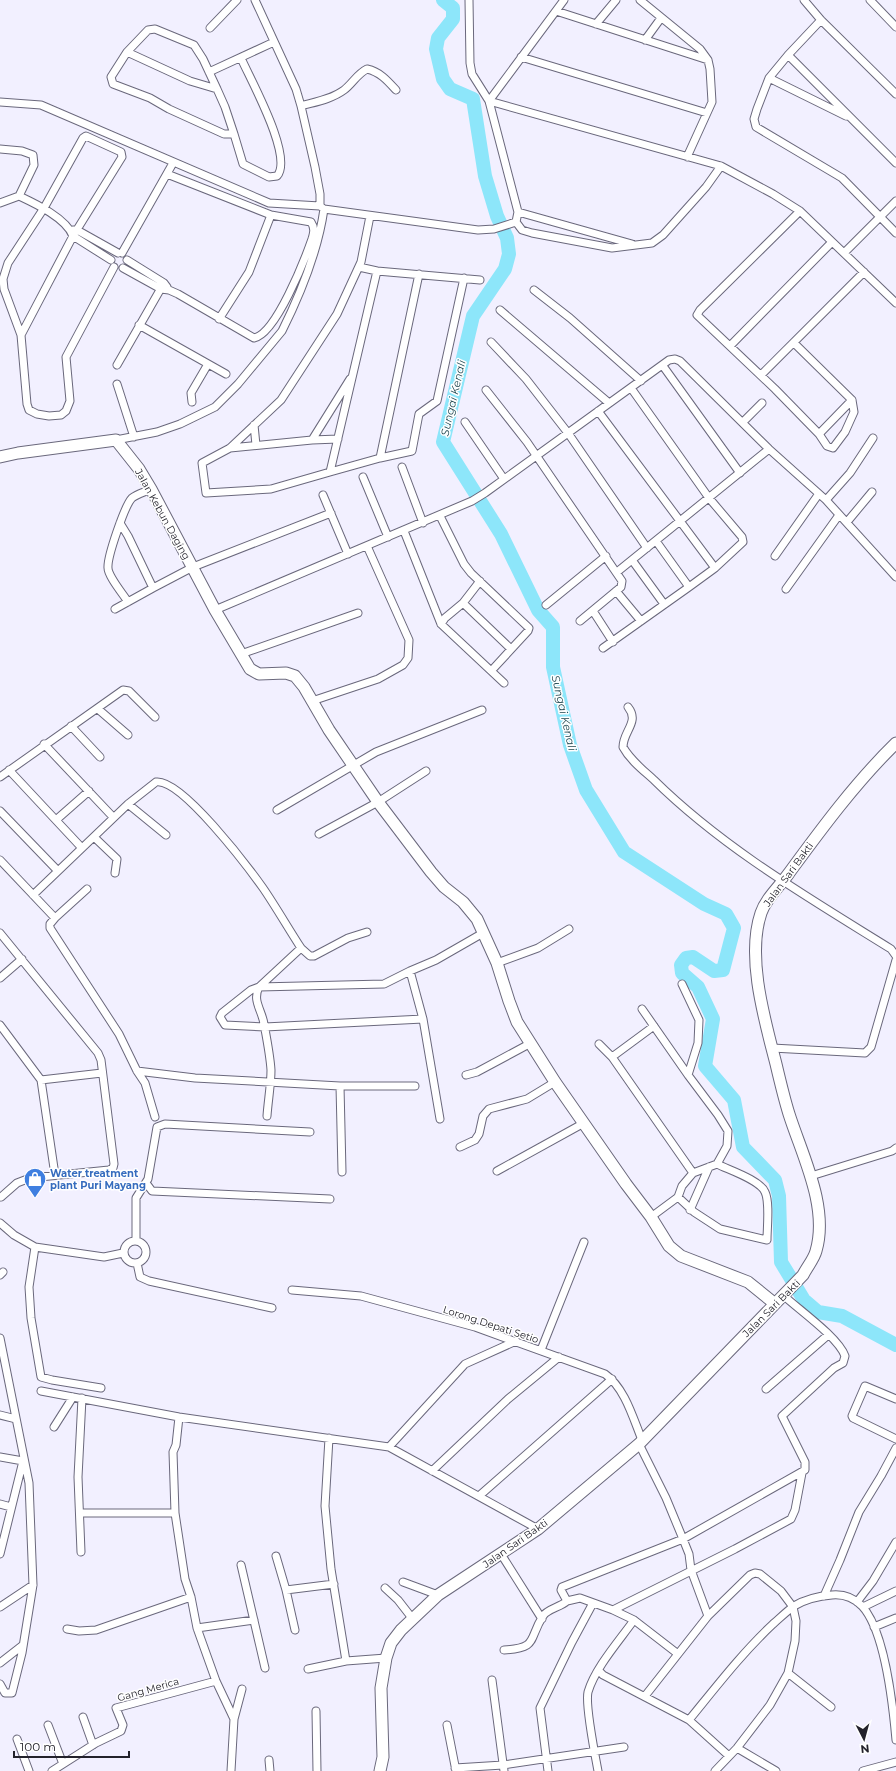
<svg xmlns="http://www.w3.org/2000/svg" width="896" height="1771" viewBox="0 0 896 1771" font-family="Montserrat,sans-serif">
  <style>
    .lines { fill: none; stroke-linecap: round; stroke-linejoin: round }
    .river { stroke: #8de6fa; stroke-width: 14 }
    .street-casing { stroke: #6a687c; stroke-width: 9 }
    .secondary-casing { stroke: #6a687c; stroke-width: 13 }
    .street { stroke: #fff; stroke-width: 7 }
    .secondary { stroke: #fff; stroke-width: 11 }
    .labels { text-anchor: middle; stroke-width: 3; stroke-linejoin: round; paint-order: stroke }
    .street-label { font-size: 10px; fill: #23222b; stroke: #fff }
    .shop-label { font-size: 10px; font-weight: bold; fill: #366cbe; stroke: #fff; text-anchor: start }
    .water-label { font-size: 11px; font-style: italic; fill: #224a53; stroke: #fff }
  </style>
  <rect width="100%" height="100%" fill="#f2f0ff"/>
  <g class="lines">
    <path class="river" d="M443,0L453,8V19L438,38L436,49L443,79L450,89L473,99L485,176L497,216L507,238L509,254L505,269L473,316L443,442L501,534L538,610L553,627V667L570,745L586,790L624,852L704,904L726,914L734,928L723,970L714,971L693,957L686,958L681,965L682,973L698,987L713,1019L705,1066L734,1100L743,1147L775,1180L779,1196L781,1262L804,1300L818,1312L842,1316L896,1345"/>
    <g class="street-casing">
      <path id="street" d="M255,0L296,89L301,106L315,167L320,194V206
        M469,0L470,63L472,74L489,101L721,166L773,194L800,211L896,303
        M640,0L700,49L708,60L710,69L712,102L687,157
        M804,0L821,20L896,94
        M870,0L896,27
        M556,11L708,60
        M821,20L788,55L769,78L757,109L754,119L756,127L842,178L896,233
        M596,24L616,0
        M210,28L237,0
        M645,40L661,18
        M127,52L190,81L217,89L225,107L234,134H224L169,109L150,98L113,84L111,77L127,52L148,30L155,29L194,45L203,59L217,89
        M788,55L896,163
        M521,57L707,113
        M209,72L274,42
        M769,78L846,116
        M0,102L41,105L269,203L320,206L324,209L478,230L494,229L516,222L518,212L489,101L564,0
        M301,106C315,102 332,99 344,90C353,83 357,74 367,69C380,72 387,80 396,90
        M234,134L243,164L269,177L277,176C294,157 250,79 241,58
        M0,149L22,151L33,155L34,165L19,196
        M0,203L19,196C36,204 66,218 73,236L111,260
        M800,211L700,310L697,315L775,389L819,434L827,446L833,448L845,432L854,412L852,400
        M518,212L632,244
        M516,222L522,230L532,233L612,248L652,243L663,235L706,187L721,166
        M73,230H77L118,253
        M122,253L173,163
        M844,253L896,201
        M127,260L164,283L167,287
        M359,267L377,271L330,472L271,489L206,493L202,463L230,448L281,400L337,314L361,262L370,216
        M123,268L161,289L169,290L178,294L254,338C276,334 305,259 312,239C314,232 315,228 311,222L271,215L167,174
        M377,271L480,280
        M534,290L570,318L641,381
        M500,310L609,403
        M219,319L249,272L271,215
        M139,325L226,374
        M21,335L73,236L122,157L121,152L86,136L83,138L44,208L8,263L3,279L4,289L21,335L27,404L29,410L37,414L49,416L61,415L66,411L70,401L66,357L114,267
        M491,342L526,379L568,433L647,548
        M794,343L852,400L819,434
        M730,346L832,242
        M117,365L164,283
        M663,366L740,473
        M761,375L864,272
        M117,384L134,437
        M486,390L527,442L622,581L621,587L580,621
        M192,402L191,393L208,364
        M598,411L715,568
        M465,422L504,479
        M743,422L762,403
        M254,425L256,445
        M116,440L157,432L180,424L215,407L238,384L282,331C301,293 318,251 324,209
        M312,440L338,439
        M230,448L312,440L350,379
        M380,458L412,451L419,414L437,401L464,278
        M402,467L423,523
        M330,472L380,458L419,274
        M363,477L388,537
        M323,495L348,554
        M826,500L850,473L873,438
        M440,516L464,564L471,573L529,628L528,631L492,670
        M847,522L872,492
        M120,523L128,536L153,588L193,567L331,513
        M404,531L441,624L504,683
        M656,541L689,587
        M775,556L818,495
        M632,560L664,604
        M617,572L769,449
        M786,589L839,515
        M616,591L641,621
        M128,602C123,594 108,576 108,568C107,557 125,505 132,498C137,494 145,492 151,489
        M463,603L511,649
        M546,605L606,556
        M115,609L153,588
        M215,610L472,501L485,493L669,360L675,359L680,361L769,449L826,500L896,577
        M593,611L613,642
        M441,624L445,618L463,603L480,581
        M603,648L689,587L715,568L743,542L742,537L709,498L631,388
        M241,654L358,613
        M312,701L378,679L403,665L408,658L409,640L367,546
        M628,707C640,722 623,731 623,747C630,760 643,770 654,780C723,848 809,898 891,949L896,956
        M98,709L128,735
        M71,726L100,757
        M44,744L113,817
        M9,770L81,847
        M0,777L123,690L129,691L155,717
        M128,804L166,835
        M277,810L376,752L482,710
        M0,811L57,870
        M56,820L89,791
        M319,834L378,802L426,771
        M94,837L117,859L115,873
        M0,860L55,918L50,924V928L119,1034L137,1071L145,1083L155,1117
        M33,895L128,804L156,782C181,778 248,867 263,888C276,907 288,928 301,948
        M55,918L87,889
        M0,933L98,1053L101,1060L114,1164L113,1168L109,1170L30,1178L17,1183L1,1197
        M497,963L538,948L569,929
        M410,971L384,984L259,987L251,990L222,1013L220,1017L225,1025L265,1027L423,1019
        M0,978L22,959
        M682,984L699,1020L698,1043L688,1075
        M642,1009L688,1075L718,1115L728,1131L727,1146L717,1164L693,1173L682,1186L678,1197L651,1217
        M0,1025L41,1080L55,1175
        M599,1044L612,1057L693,1173
        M772,1048L865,1053L871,1047L896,960
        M612,1057L654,1026
        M137,1071L195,1078L340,1086H415
        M466,1075L477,1072L531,1043
        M41,1080L102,1073
        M340,1086L342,1172
        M267,1116C268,1101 271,1085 271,1070C270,1055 267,1040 264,1024C262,1010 252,1001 259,987L301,948L310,956H314L348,938L367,932
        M440,1119L423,1019L410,971L436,960L483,933
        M460,1147L475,1140L479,1134L483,1116L489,1109L527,1099L555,1082
        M497,1171L584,1123
        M811,1176L892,1151L896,1148
        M146,1183L152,1191L330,1199
        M678,1197L694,1212L720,1229L767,1240C767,1228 770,1202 765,1192C760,1180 729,1170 717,1164
        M690,1210L709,1167
        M0,1223L14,1235L35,1247L104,1257L123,1253
        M124 1252a11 11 0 1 1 22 0a11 11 0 1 1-22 0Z
        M136,1241V1198L148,1179L157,1127L165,1124L310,1132
        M35,1247L29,1287L31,1318L41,1377L52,1380L101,1388
        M137,1263L140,1277L149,1281L272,1308
        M0,1275L3,1272
        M292,1290L361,1296L475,1327L605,1374C625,1388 633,1418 642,1440
        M0,1338L29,1483L33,1585L22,1653L12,1693H5L0,1684
        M541,1350L584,1242
        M766,1389L828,1335
        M41,1391L179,1417L389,1447L538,1529
        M896,1399L865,1386L852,1416L853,1418L896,1439
        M0,1415L16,1419
        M179,1417L176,1445L173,1452L175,1513L185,1579L191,1597L197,1628L216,1681L234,1719
        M54,1427L73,1397
        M329,1438L325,1506L331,1569L346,1661
        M639,1444L666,1498L683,1539L689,1554L691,1570L708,1616
        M389,1447L465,1364L516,1341
        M0,1457L23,1461L0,1554
        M432,1471L508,1399L559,1357
        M479,1496L612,1379
        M0,1504L11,1507
        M81,1513H175
        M81,1552L78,1477L82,1398
        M501,1554L542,1619
        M276,1556L286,1590L334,1584
        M241,1565L265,1668
        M403,1582L438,1595
        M385,1588L398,1600L412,1618
        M286,1590L295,1630
        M824,1596L840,1560L859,1512L881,1476L896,1448
        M567,1601L580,1598L613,1610L634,1620L678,1654
        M857,1602L873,1581L896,1542
        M0,1607L33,1585
        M863,1607L896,1591
        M613,1610L735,1549L791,1519L795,1510L802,1473
        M874,1627L896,1618
        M197,1628L254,1620
        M67,1629L79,1631L96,1630L191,1597
        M504,1650C539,1648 528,1639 543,1616C547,1609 561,1607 567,1601L561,1590L562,1587L683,1539L805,1470V1462L782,1416L834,1368L843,1363L845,1356C838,1337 799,1310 783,1295
        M0,1663L23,1645
        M308,1669L346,1661L386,1658
        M599,1671L603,1675L689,1720L729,1756
        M788,1673L831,1707
        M492,1680L504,1771
        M645,1696L708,1616L750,1575L755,1573L760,1574L781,1591L793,1607L796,1621L795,1641L788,1673L770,1705L737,1748L715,1771
        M316,1711L317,1771
        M83,1717L93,1745
        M689,1720C716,1687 742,1653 773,1624C780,1618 787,1611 794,1606C806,1599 818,1596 832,1595C843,1594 853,1597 862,1606C885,1631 893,1706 896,1740
        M48,1725L63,1764
        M447,1725L456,1771
        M17,1739L29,1771
        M737,1748L776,1771
        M269,1760L270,1771
        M455,1768L503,1765L624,1747
        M52,1771L96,1743L121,1731L123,1725L116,1708L216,1681
        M231,1771L234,1719L242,1689
        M548,1771L540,1708L572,1642L593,1603
        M598,1771C595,1755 585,1705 588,1692C595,1668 619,1641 634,1620
        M863,1771L896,1762"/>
    </g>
    <g class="secondary-casing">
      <path id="secondary" d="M0,457L18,453L116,440L139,469L151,489L215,610L250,669L259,674L286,673L295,676L304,687L329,730L378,802L431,872L444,887L463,902L477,919L497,963L509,1001L517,1022L555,1082L626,1184L651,1217L669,1246L681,1256L748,1282L774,1303
        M380,1771L383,1757L381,1688L386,1658L391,1643L401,1630L438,1595L538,1529L639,1444L803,1275C807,1267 814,1259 816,1251C829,1207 802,1155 789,1114C784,1098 780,1081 776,1064C765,1021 746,957 761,913C766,898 780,886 789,873C822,828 856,782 896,743"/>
    </g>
    <use href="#street" class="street"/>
    <use href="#secondary" class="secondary"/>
  </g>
  <defs>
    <g id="shop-pin" transform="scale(1.15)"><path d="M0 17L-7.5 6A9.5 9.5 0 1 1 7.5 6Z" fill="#3f7fe0" stroke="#fff"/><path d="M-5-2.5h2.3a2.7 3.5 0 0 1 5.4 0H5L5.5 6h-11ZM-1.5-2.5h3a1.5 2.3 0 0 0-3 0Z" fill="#fff"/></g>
  </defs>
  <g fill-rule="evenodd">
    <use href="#shop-pin" x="35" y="1179"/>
  </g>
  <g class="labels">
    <g class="street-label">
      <text transform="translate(163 514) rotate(61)" y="4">Jalan Kebun Daging</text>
      <text transform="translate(788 874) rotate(-54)" y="4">Jalan Sari Bakti</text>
      <text transform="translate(771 1308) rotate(-45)" y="4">Jalan Sari Bakti</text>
      <text transform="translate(491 1324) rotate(18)" y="4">Lorong Depati Setio</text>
      <text transform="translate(515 1543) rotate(-35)" y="4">Jalan Sari Bakti</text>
      <text transform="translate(148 1689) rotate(-16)" y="4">Gang Merica</text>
    </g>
    <g class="shop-label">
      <text x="50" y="1177">Water treatment<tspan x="50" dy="12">plant Puri Mayang</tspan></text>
    </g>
    <g class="water-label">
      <text transform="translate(453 398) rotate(-77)" y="4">Sungai Kenali</text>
      <text transform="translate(564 713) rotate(77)" y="4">Sungai Kenali</text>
    </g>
  </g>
  <g transform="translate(864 1739) rotate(174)" stroke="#ffffff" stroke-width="3" paint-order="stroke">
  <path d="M0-3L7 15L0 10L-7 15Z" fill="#23222b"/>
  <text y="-6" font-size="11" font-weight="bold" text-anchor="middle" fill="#23222b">N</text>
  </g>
  <path d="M14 1751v6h115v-6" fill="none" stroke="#23222b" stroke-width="2"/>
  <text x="20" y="1751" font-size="12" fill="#23222b" stroke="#ffffff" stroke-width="3" paint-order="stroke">100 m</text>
</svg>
